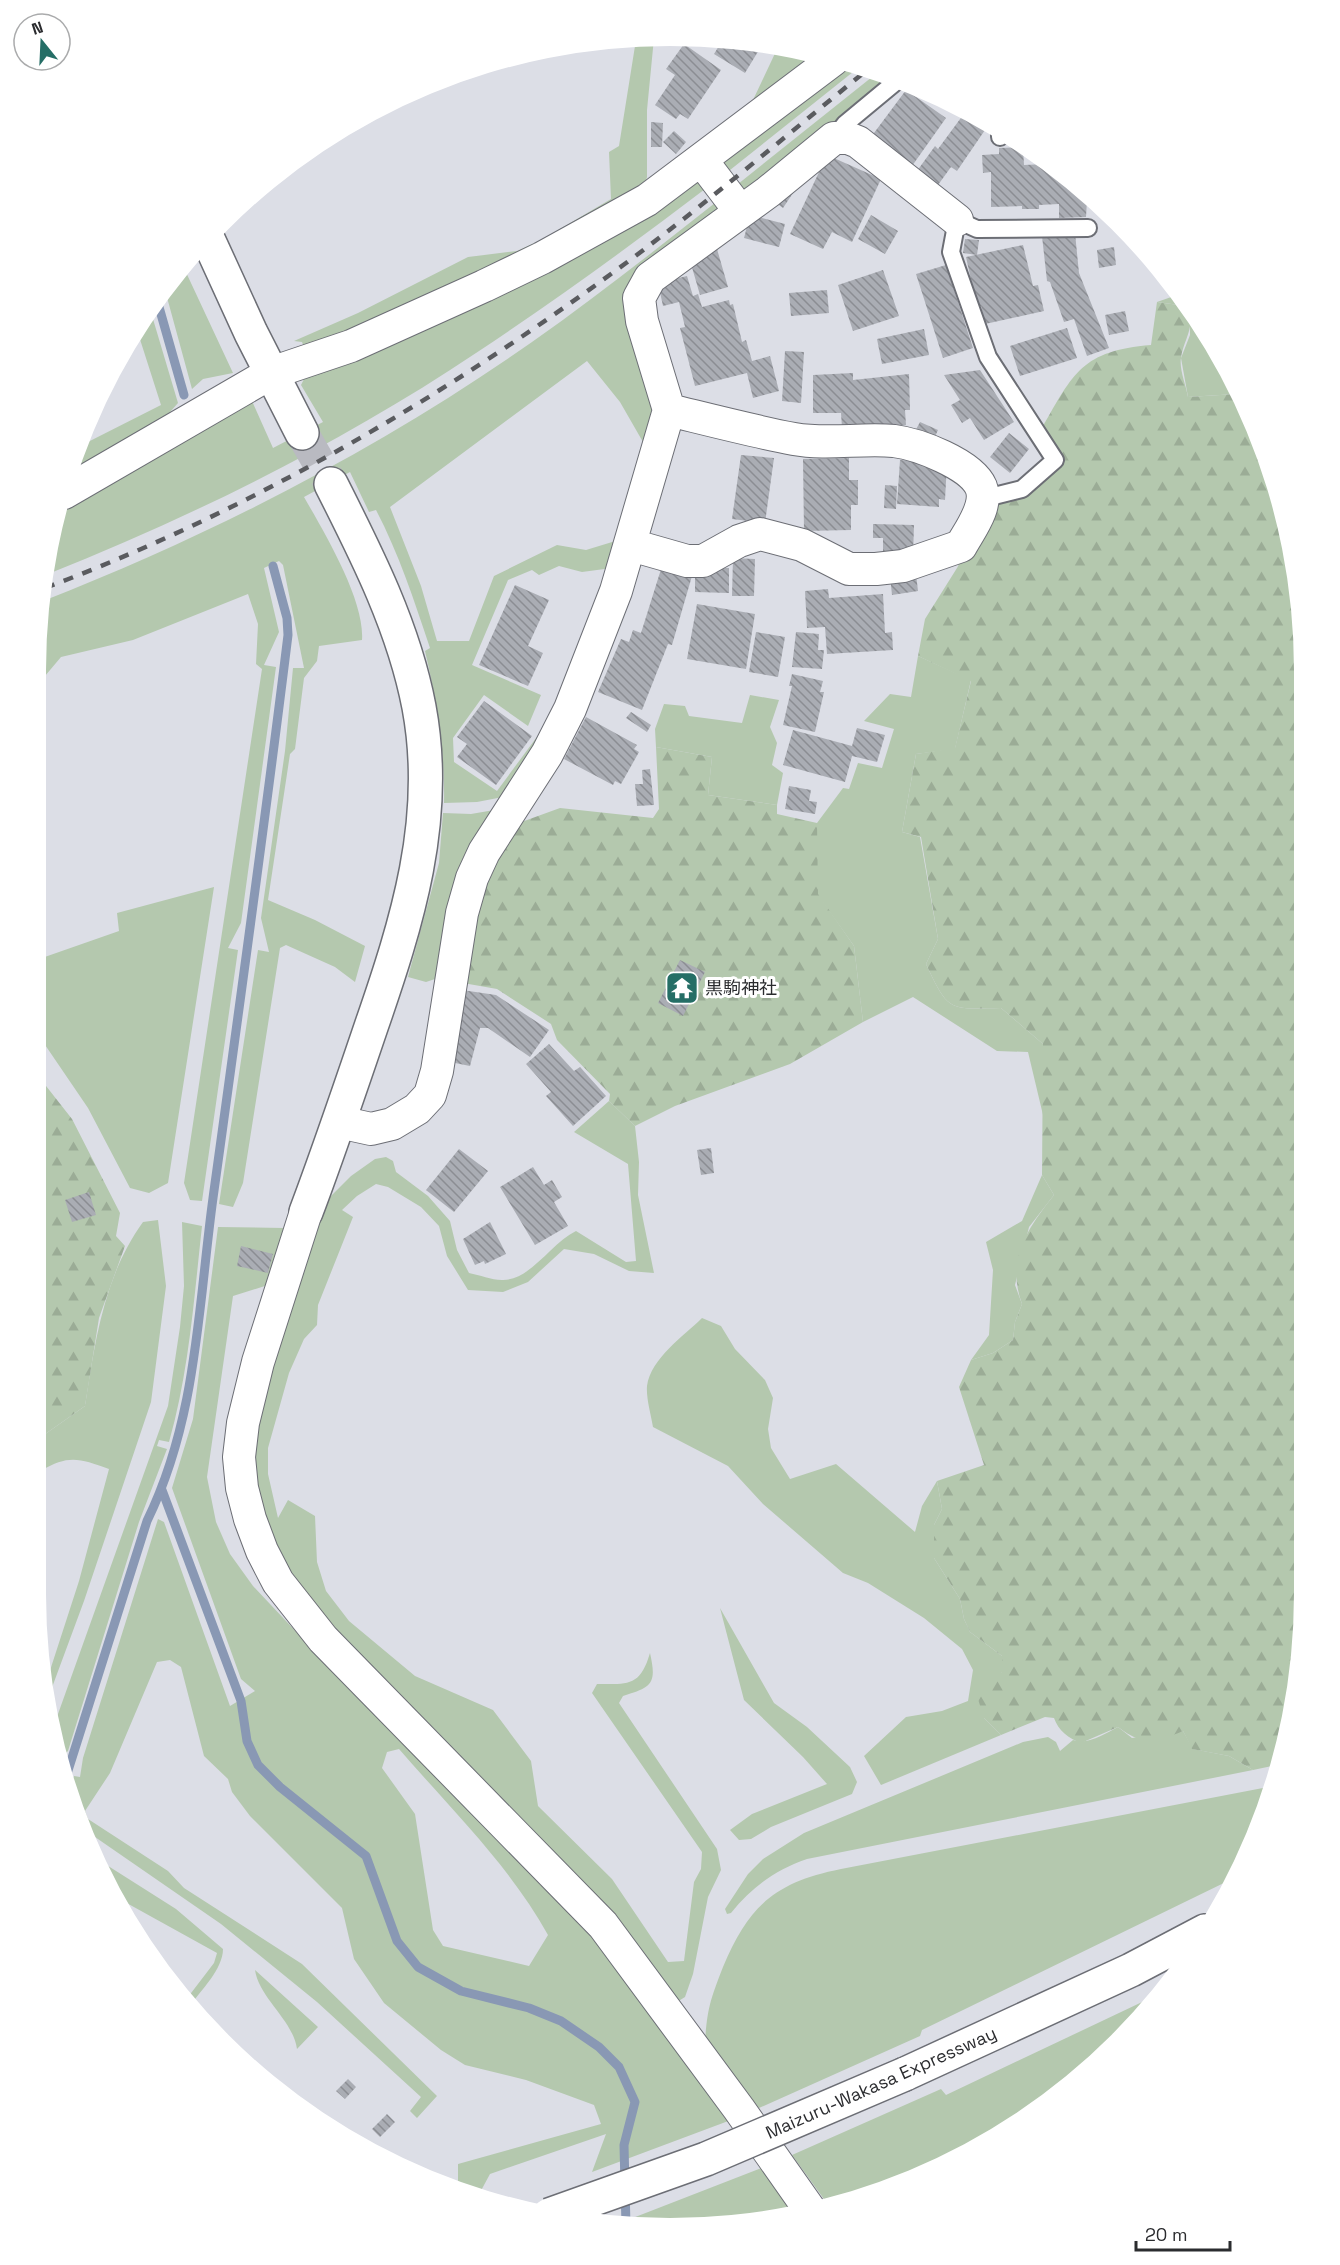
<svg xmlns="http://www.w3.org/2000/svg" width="1340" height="2265" viewBox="0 0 1340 2265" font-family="'Space Grotesk','Noto Sans JP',sans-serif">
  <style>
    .green { fill: #b4c8ae; fill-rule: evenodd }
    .forest { fill: url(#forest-firs) }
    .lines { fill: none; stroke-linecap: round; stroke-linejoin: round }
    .stream { stroke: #8998b4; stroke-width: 9 }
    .building { fill: url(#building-back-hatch) }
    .tertiary-tunnel { stroke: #b9bac1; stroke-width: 33; stroke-dasharray: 33 16; stroke-linecap: butt }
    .service-casing { stroke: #6c6e75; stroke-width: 20 }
    .minor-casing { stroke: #6c6e75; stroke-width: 34 }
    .tertiary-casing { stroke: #6c6e75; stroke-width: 36 }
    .motorway-casing { stroke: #6c6e75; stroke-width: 36 }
    .service { stroke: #fff; stroke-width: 16 }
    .minor { stroke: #fff; stroke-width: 32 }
    .tertiary { stroke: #fff; stroke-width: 33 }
    .motorway { stroke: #fff; stroke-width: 33 }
    .rail { stroke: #5a5b5f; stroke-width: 4.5; stroke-dasharray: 10 10; stroke-linecap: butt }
    .motorway-bridge-casing { stroke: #6c6e75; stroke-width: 36; stroke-linecap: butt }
    .motorway-bridge { stroke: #fff; stroke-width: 33 }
    .labels { text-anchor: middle; stroke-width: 6; stroke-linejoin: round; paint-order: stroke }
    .poi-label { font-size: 18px; fill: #2b2c2f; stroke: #fff; text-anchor: start }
    .street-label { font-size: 18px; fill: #2b2c2f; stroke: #fff }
  </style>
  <defs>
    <pattern id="forest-firs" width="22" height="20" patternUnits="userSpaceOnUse" patternTransform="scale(1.5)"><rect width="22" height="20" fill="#b4c8ae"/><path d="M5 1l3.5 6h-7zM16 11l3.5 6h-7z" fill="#9bac96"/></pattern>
    <pattern id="building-back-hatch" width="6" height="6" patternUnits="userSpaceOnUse" patternTransform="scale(1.5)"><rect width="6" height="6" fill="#aaadb4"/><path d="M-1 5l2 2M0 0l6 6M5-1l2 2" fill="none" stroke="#8b8d93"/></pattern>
  </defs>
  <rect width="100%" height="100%" fill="#dcdee6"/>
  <path class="green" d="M654,38L647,110V177L643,193L387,317L304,347L302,342L294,341L358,313L468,257L517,251L543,239L611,199L609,152L619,146L635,46L624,41Z
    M778,47L818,55L769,93L753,100Z
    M844,63L858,68L725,174L722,170L724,156Z
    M877,73L891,78L841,119L740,195L733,188Z
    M702,177L709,186C633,244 556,300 476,353C343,442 196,515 48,574L61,508L252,401L273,448L323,422L301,385L307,373Z
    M720,199L724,205L641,273L659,411L647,449L620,402L587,361L390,507L421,586L437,641H469L494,576L557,545L586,550L622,539L612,568L582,572L559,566L539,575L532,570L508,580L472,665L541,695L528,726L484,695L453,738L454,762L497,791L542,730L508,796L477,802L444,803C445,750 437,702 425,651L430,648C414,600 399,554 376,510L369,512L350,472L304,497C324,532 365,600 362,640L319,646L317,661L304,678L295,749L290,754L268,900L315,920L365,946L355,982L335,967L286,945L280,948L243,1183L233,1207L219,1204L258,950L269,952L261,918L285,751L293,668H304L283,565L279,561L264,568L279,632L264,665L276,667L241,923L228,948L238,950L202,1201L190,1200L184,1183L262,669L256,664L258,624L248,594L133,640L61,657L45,676L38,675L37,628L43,601C214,534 381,448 532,342C596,297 658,248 720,199Z
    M184,268L233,373L203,379L192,389L165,290Z
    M1177,295L1186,306L1157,302Z
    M150,309L178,403L170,412V422L67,482L70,466L80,446L161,405L137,330Z
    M1190,313L1219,353L1236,394L1188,397L1181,358L1190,335Z
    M918,656L971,680L955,749L916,754L902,832L920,837L938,939L926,964C949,1013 949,1009 1001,1008L1043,1044V1115L1028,1052L997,1051L913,997L863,1022L854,946L817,894V823L843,788L849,789L858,763L882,768L894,729L864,721L890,694L911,697Z
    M750,695L779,700L770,727L777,743L772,765L783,773L777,805L708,795L712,757L656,747L655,729L664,704L685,706L689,716L742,723Z
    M500,809L441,977L426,982L408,977L439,863L443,813L471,814Z
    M214,887L168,1183L149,1193L130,1188L88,1108L39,1036V959L119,931L117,913Z
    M609,1101L635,1126L639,1162L638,1195L654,1273L629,1271L594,1254L564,1249L528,1282L503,1292L468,1290L447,1256L439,1226L421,1207L388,1187L376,1184L357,1196L342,1210L353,1217L318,1305L317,1325L304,1339L289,1373L268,1448V1474L278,1518L288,1500L315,1516L317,1562L326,1591L349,1621L415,1676L493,1710L531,1761L538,1806L612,1879L668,1962L684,1961L694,1882L701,1869L702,1852L592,1693L597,1684C628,1684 640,1687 650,1653C657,1684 652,1687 623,1696L619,1703L717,1849L721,1870L708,1897L693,1974L685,1997L677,2002L614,1916L335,1629L292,1574L261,1516L252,1453L257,1419L273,1359L328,1199L351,1176L375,1159L386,1157L393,1161L396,1172L428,1196L450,1221L457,1250L469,1273C480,1275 491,1280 502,1280C530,1281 551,1243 576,1231L626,1262L636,1261L628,1164L574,1132Z
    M1042,1175L1054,1195L1029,1227L1015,1285L1022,1304L1015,1322L1013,1340L993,1353L971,1360L989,1335L993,1270L986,1242L1022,1221Z
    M158,1220L166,1286L151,1402L84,1601L47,1701L44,1689L79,1581L109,1469C80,1459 69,1454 41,1471V1437L85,1406C95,1341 104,1276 143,1222Z
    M182,1222L202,1226C194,1298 189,1372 169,1442L159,1440L157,1446L167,1449L139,1522L68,1751L60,1758L53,1728L168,1406L180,1327L184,1286Z
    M218,1227L284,1228L268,1285L233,1296L207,1477L216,1522L230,1554L253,1586L318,1655L597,1940L731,2120L592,2172L606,2134L490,2174L477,2198L454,2189L458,2181V2164L601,2124L594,2105L526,2080L465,2065L441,2050L384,2003L354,1959L342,1908L250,1816L232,1792L228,1779L204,1756L181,1667L170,1660L157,1662L110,1773L85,1811L88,1819L168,1871L184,1888L302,1964L437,2096L417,2118L410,2111L421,2097L317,2002L221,1924L82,1828L68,1792L74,1776L80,1777L83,1758L158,1519L164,1522L230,1706L255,1691L241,1679L172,1488L193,1419ZM399,1749C450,1808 510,1866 548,1935L529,1966L443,1946L433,1930L415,1814L382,1768L387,1752Z
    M702,1318L721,1326L735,1349L765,1380L773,1398L768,1429L771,1448L790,1479L836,1464L915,1532L922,1506L937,1481L942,1509L934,1525V1558L960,1599L964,1619L970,1632L1002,1656V1672L984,1718L1001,1735L881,1785L864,1756L906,1717L942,1711L968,1701L973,1670L962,1649L924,1618L868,1583L843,1573L763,1504L728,1466L653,1427C651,1415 646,1398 647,1386C651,1358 684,1336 702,1318Z
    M720,1608L774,1703L807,1727L850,1767L857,1782L852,1794L771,1827L751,1839L739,1840L730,1830L752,1814L827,1784L803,1757L744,1700Z
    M1118,1727L1132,1738L1183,1731L1193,1749L1229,1756L1253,1770L807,1859C775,1870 752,1887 731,1913L727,1914L725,1909L748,1874L763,1859L804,1833L1023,1742L1048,1737L1056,1742L1060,1751L1073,1740C1089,1745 1104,1734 1118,1727Z
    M1273,1786L1270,1799L1230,1880L922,2030L920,2036L759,2108L705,2043C707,2008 711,1998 723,1967C749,1905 776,1882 841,1869Z
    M94,1857L176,1909L223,1949C223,1969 201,1990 189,2007L185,2001L214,1963L217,1953L114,1896Z
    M255,1970L318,2027L297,2049C293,2020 259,1998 255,1970Z
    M1159,1994C1128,2032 1095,2068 1056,2098C1012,2131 956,2152 906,2175C894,2197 852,2200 829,2206L792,2155L941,2089L946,2095Z
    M764,2167L792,2210L789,2215C758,2222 649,2240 625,2221Z"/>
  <path class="forest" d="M1157,302L1186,306C1198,324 1183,340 1181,358C1179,369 1186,385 1188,397L1236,394L1282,506L1303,628V1637L1277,1765L1253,1770L1229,1756L1192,1749L1183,1731C1154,1743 1145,1747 1118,1727L1081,1743C1069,1739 1058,1730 1054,1718L1045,1717L1001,1735L984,1718L977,1696L1002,1672V1656L970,1632L964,1619L960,1599L934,1558V1525L942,1509L937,1481L984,1465L959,1387L971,1360L993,1353L1013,1340L1015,1322L1022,1304C1006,1260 1027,1229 1054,1195L1042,1175L1043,1044L1001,1008C949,1009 949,1013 926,964L938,939L921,837L902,832L916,754L955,748L971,681L918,656L925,619L957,568L987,511L996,499L1063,461L1042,428C1074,372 1082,351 1151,345Z
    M656,747L712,757L708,795L777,805V814L817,823L818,894L854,946L863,1022L790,1064L675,1106L635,1126L609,1101L610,1094L557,1040L551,1024L497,989L463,983L484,877L516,824L560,808L653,818L659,809Z
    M39,1077L72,1119L120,1213L116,1236L125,1246L99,1318L85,1406L41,1437Z
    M1012,2125L951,2163L901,2184L906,2175Z"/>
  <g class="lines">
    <path class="stream" d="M157,300L184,395
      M162,1490L241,1701L247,1741L258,1765L280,1787L366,1856L397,1941L418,1967L461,1991L529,2008L561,2021L599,2047L619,2067L635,2102L624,2145L626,2226
      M65,1780L147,1521C197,1419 198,1308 213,1198C239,1010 265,823 288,635L287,618L273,566"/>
  </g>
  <path class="building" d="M722,41L762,45L745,73L714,54Z
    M684,44L721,70L688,119L680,114L676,119L655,105L675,75L666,69Z
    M906,90L946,118L912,166L871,137Z
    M963,115L985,130L957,171L951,167L938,185L917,171L935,146L938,149Z
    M651,122L663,123L662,147H651Z
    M674,131L686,142L676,154L663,142Z
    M1023,147L1024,165L1046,164L1087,200L1086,217L1059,218V204L1039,205V209H1022V206L991,207V172L983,173L982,155L999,154V148Z
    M827,155L881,179L852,242L832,232L823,249L790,234Z
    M795,190L783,208L775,202Z
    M750,215L785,224L779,247L744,238Z
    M871,215L898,231L885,254L858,239Z
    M1075,233L1079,273L1109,348L1087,356L1074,319L1064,322L1050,282L1047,281L1042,236Z
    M965,239L979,240L977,255L963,253Z
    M1023,245L1033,286L1038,285L1044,311L985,324L981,306L977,307L966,257Z
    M1114,247L1116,265L1099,268L1097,250Z
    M717,249L728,287L700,295L689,257Z
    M946,265L973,348L943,358L916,274Z
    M883,270L899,316L853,331L838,285Z
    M687,276L693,296L698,294L702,307L729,300L730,305L733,304L742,342L746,340L752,361L770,356L779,391L753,398L747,373L695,386L680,328L685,327L679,302L663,306L658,283Z
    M827,290L829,313L791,316L789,293Z
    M1125,311L1129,331L1109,335L1105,315Z
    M1067,328L1077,358L1020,376L1010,346Z
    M924,329L929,355L882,364L877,339Z
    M785,351L804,352L801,403L782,401Z
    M980,370L1014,422L984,440L970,418L962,423L951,405L960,400L944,375Z
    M853,373V380L909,374L910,410H905L906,425L842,428L841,413H813V375Z
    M920,422L938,430L932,443L913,435Z
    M1009,433L1029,449L1010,473L990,457Z
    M741,455L774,458L765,523L732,519Z
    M849,458V480H858V505H851V530L804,531L803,459Z
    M900,460L947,463L945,500L939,499V507L897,504Z
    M885,485L897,486L896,509L884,508Z
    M873,524L914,525L913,556L883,554V538H873Z
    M733,558L755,559L754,596H732Z
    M662,566L692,576L672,645L668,644L642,710L598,692L621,639L629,642L633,630L641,633Z
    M695,567L729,568V593L695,592Z
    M916,574L918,591L892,595L890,576Z
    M515,585L549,600L528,646L543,653L528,686L479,665Z
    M828,589L829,598L883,594L885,633L892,632L893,650L827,654L825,627L807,628L805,591Z
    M697,604L755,614L746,669L687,659Z
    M756,632L785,637L778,677L749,672Z
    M796,632L819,634L818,650H824L822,669L792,667Z
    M792,674L823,681L820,692H824L815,732L783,725L792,686H789Z
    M484,701L532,736L496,785L457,757L467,744L457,737Z
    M631,712L651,725L647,732L626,718Z
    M586,717L637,745L634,749L639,752L621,784L615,781L613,785L564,759Z
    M857,728L885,735L877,762L852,756L845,782L783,765L793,730L852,746Z
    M650,769L654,805L637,806L635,784H643L642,770Z
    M789,786L811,790L809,801L817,802L815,814L785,809Z
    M680,960L705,972L683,1016L658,1003Z
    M462,990L496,995L549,1030L530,1057L488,1028H480L470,1066L450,1062Z
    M549,1044L574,1071L580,1067L606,1096L573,1126L546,1096L551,1092L526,1064Z
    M711,1148L714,1173L701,1175L697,1150Z
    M459,1149L488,1171L454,1212L426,1190Z
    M533,1167L544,1185L552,1180L562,1197L554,1202L568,1226L535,1245L500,1187Z
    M89,1192L96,1215L72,1222L65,1200Z
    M490,1222L506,1254L485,1264L484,1261L475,1265L463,1239Z
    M241,1246L273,1254L268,1273L237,1266Z
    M348,2079L356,2087L345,2099L336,2091Z
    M387,2114L395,2122L380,2137L372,2129Z"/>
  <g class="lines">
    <path class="tertiary-tunnel" d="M302,433L331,484"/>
    <g class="service-casing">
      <path id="service" d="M1000,131V137
        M834,138L845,124L898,80
        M982,499L1022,489L1055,460L988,357L951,252L957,220L977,229L1088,228"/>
    </g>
    <g class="minor-casing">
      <path id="minor" d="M702,161L740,211
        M64,493L271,373L351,346L484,286L542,258L647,200L833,60
        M631,545L687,561H703L739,541L760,534L802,545L849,569H876L903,566L961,546C969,531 989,506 981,487C971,464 918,444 894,441C861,438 827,445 794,439C752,431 710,420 669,410
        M339,1122L371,1129L392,1124L417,1109L430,1095L437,1071L462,913L472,878L484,852L547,754L570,709L616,591L669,410L642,321L639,298L650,278L768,192L834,138H848L858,142L957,220
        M306,1212L258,1362L243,1423L239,1457L242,1488L250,1519L262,1551L278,1582L323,1639L603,1925L739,2109L810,2210"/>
    </g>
    <g class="tertiary-casing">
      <path id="tertiary" d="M208,239L251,333L302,433
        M306,1212C329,1151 350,1089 371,1027C407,923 440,819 419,707C404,628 367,555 331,484"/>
    </g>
    <g class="motorway-casing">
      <path id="motorway" d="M905,2074L1131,1970L1205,1931"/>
    </g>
    <use href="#service" class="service"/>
    <use href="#minor" class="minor"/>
    <use href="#tertiary" class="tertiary"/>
    <use href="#motorway" class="motorway"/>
    <path class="rail" d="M45,588C253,510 447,395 626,263C708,202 787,135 867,70"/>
    <g class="motorway-bridge-casing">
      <path id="motorway-bridge" d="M549,2215L706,2159L905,2074"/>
    </g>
    <use href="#motorway-bridge" class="motorway-bridge"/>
  </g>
  <defs>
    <g id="temple-square" transform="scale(1.725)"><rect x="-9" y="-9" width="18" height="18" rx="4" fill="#256e66" stroke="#fff"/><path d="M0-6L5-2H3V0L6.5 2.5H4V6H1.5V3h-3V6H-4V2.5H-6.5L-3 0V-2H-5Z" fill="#fff"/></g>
  </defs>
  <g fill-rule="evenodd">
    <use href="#temple-square" x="682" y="988"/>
  </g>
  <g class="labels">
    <g class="poi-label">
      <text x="705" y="994">黒駒神社</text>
    </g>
    <g class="street-label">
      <text transform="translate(881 2083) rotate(-24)" y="6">Maizuru-Wakasa Expressway</text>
    </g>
  </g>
  <path d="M0 0H1340V2265H0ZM670 46H670A624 624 0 0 1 1294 670V1594A624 624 0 0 1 670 2218H670A624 624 0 0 1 46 1594V670A624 624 0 0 1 670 46Z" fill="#fff" fill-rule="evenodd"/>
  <g transform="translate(42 42) rotate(342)"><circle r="28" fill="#ffffff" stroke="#aaabac" stroke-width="1.5"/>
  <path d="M0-4.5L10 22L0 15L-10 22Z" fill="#256e66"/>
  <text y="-9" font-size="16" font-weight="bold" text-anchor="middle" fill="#2b2c2f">N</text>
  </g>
  <path d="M1136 2241v9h94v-9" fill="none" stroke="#2b2c2f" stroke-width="3"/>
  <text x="1145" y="2241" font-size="18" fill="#2b2c2f" stroke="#ffffff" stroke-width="4.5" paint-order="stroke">20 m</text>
</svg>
